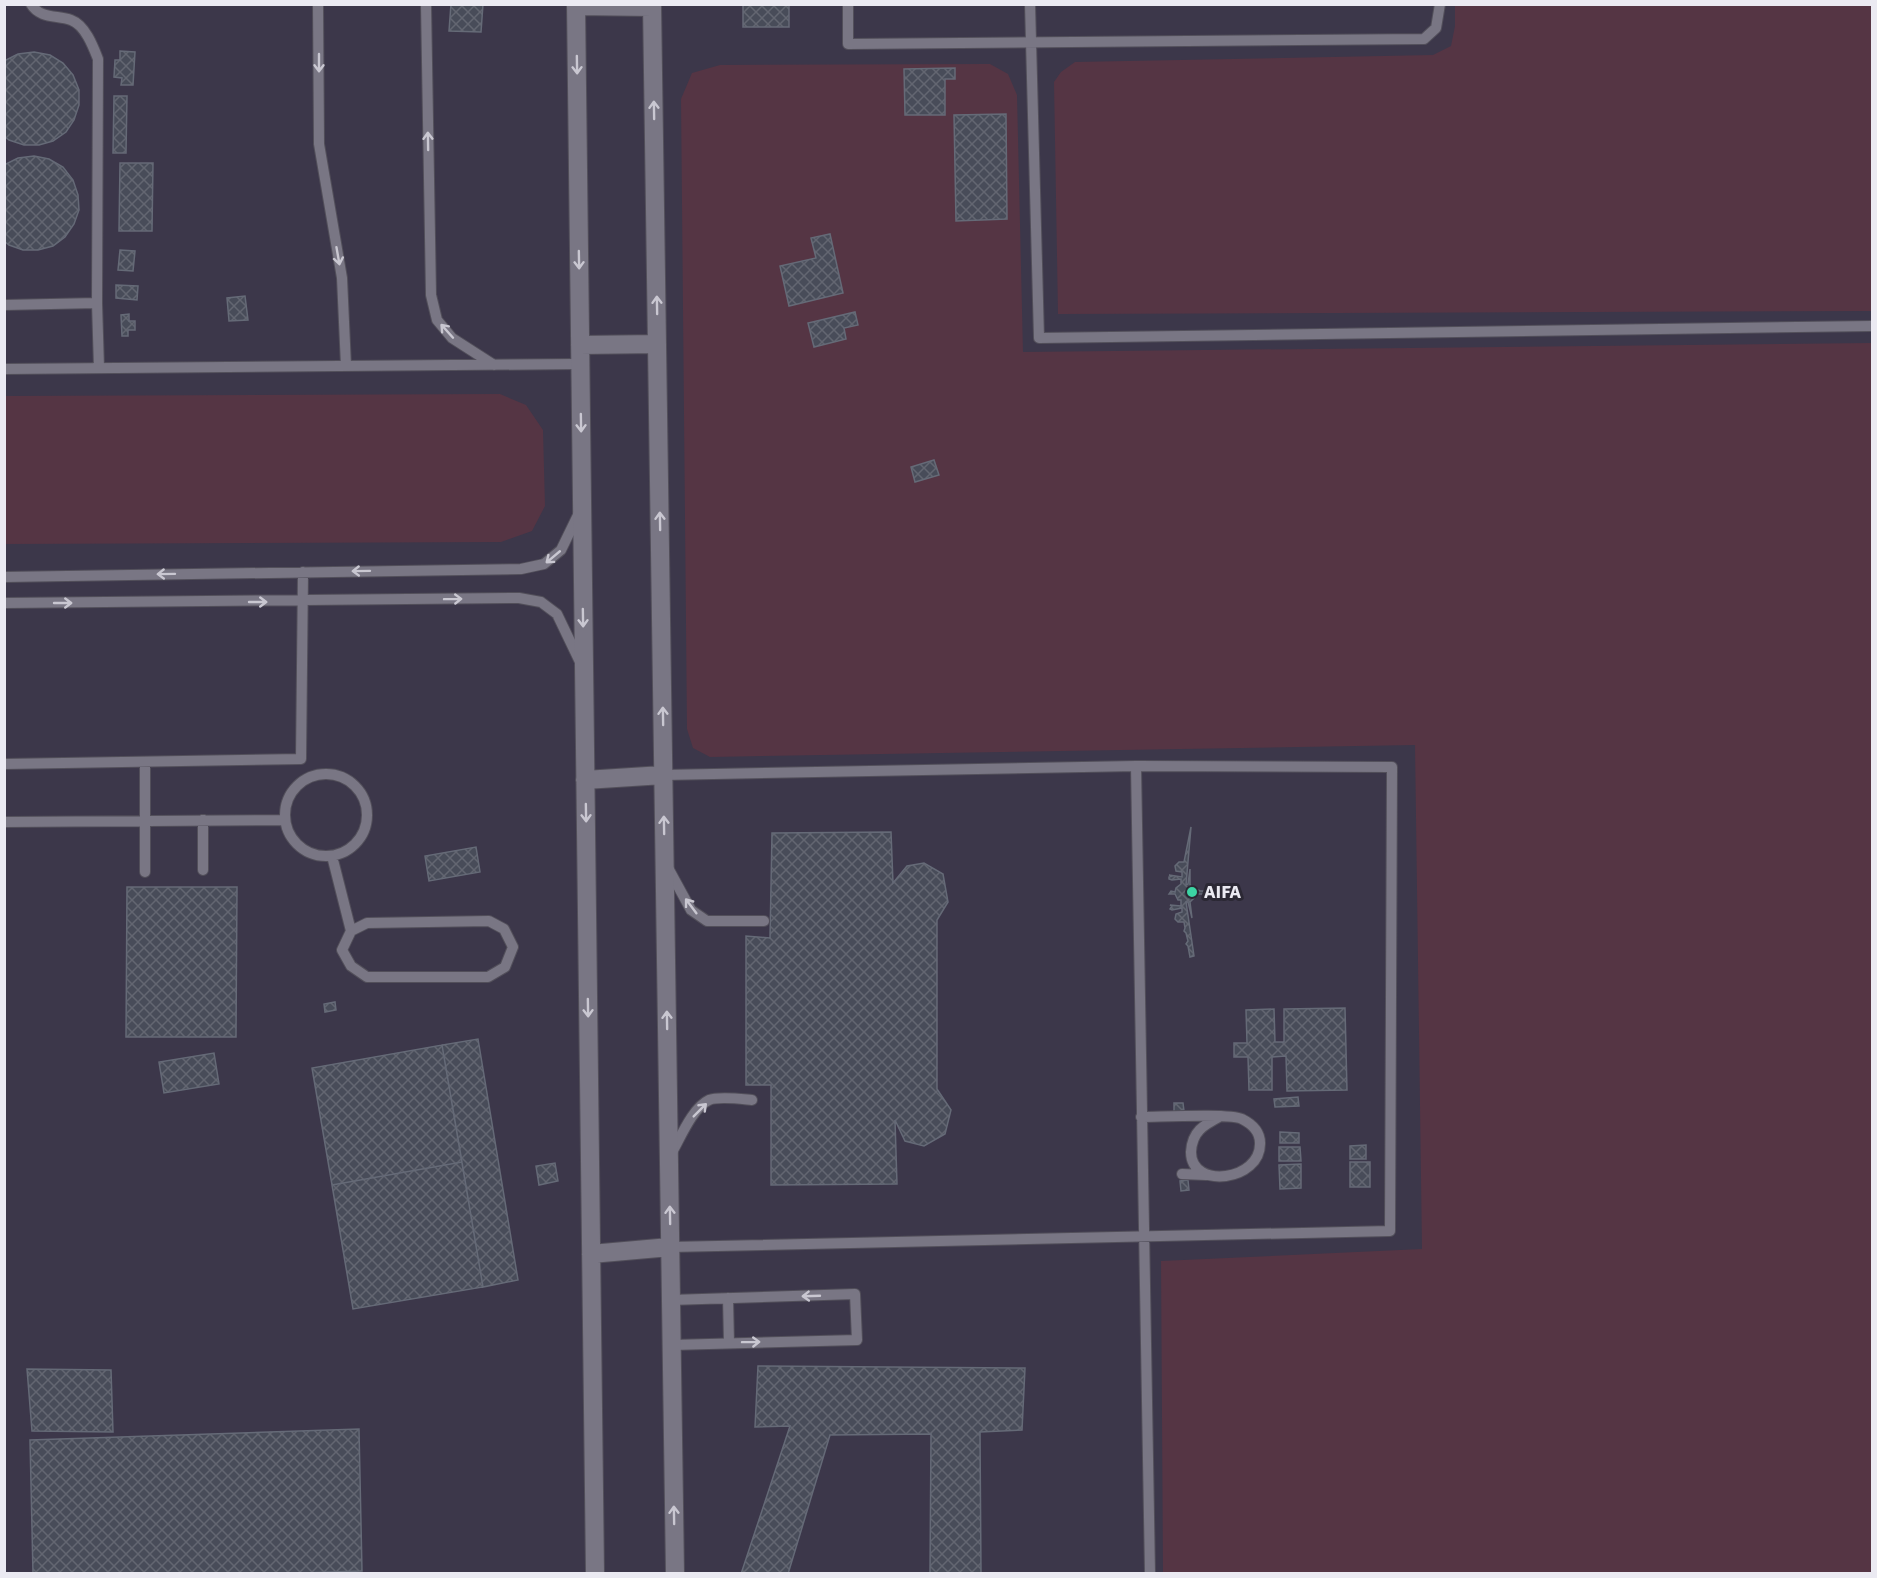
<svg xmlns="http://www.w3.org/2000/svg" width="1877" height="1578" viewBox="0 0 1877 1578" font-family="Signika,sans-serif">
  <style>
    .built { fill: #3c374a }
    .green { fill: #553544 }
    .building { fill: url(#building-cross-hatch); stroke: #656a77; stroke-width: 1.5 }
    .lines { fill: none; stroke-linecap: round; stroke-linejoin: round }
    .lane-casing { stroke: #524f5a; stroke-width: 12 }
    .secondary-casing { stroke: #524f5a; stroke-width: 20 }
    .lane { stroke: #797684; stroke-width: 10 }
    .secondary { stroke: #797684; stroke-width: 18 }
    .oneway { stroke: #c9c7d1 }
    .poi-dot { fill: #3cd4a4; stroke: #2b2834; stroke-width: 2 }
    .labels { text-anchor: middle; stroke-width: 6; stroke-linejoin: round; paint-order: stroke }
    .poi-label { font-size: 18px; font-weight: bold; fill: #ebeaf2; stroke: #2b2834; text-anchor: start }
  </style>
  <defs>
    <pattern id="building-cross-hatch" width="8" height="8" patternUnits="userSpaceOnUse" patternTransform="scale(1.5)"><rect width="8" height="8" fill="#484c59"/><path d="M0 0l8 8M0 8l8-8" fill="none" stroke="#636671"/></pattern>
  </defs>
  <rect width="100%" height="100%" fill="#35323e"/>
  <path class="built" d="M5,5H1872V1573L5,1574Z"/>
  <path class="green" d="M1455,5H1872V311L1058,314L1054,82L1061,72L1075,62L1433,55L1451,46L1455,26Z
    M990,64L1008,74L1017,95L1023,352L1872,343V1573H1163L1161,1261L1422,1249L1415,745L710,757L693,748L687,729L681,99L692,73L720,65Z
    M500,394L526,405L543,430L545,506L532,531L501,542L5,544V396Z"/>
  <path class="building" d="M451,4H483L481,32L449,31Z
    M743,4H789V27H743Z
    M120,51L135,52L133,85H121L122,78L114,77L115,60H120Z
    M34,52L50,55L63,63L73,75L79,90V105L74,120L66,132L53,141L39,145H24L9,140L4,136V61L18,54Z
    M955,68V79H945V115H905L904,69Z
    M114,96H127L126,153H113Z
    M1006,114L1007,219L956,221L954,115Z
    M34,156L49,159L63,167L73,180L78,195L79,210L74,224L65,237L53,246L38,250H23L9,245L4,241V165L18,158Z
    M120,163H153L152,231H119Z
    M830,234L843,293L789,306L780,266L816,258L811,238Z
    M120,250L135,251L133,271L118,270Z
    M116,285L138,286L137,300L116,298Z
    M245,296L248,320L229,321L227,298Z
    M855,312L858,325L844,328L846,339L814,347L808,323Z
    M129,314V321H135V330H128V336H122L121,315Z
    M934,460L939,475L915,482L911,467Z
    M1191,827L1186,885L1188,884L1190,869V885L1200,891H1214V894H1196L1195,897L1190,902L1192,918L1188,902H1186L1194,956L1190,957L1188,946L1186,944L1188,941L1186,933L1184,931L1185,928L1184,922H1178L1175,919L1176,914L1182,912V908L1172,910L1170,909L1172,906L1170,905L1181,906V900H1178L1175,894H1169L1171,891L1175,892L1176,888L1181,884V879L1172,880L1169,879V877L1172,876L1169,875L1182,877V872L1176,871L1175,866L1179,862H1184Z
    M891,832L893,883L907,866L924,863L943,874L948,902L937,920V1089L951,1110L945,1134L924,1146L905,1141L895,1120L897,1184L771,1185V1085H746V936L770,938L772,833Z
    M476,847L480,872L429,881L425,856Z
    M127,887H237L236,1037H126Z
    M335,1002L336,1010L325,1012L324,1004Z
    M1345,1008L1347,1090L1287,1091L1286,1056L1272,1057V1090H1249L1248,1057H1234V1043H1247L1246,1010L1274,1009L1275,1042H1284V1009Z
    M478,1039L518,1280L483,1287L442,1045Z
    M442,1045L462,1162L332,1185L312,1068Z
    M214,1053L219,1084L164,1093L159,1062Z
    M1298,1097L1299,1106L1275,1107L1274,1099Z
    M1174,1103H1183L1184,1111L1174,1112Z
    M1280,1132L1299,1133V1143H1280Z
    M1366,1145V1159H1350V1146Z
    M1279,1147H1300L1301,1161H1279Z
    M462,1162L483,1287L353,1309L332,1185Z
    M1350,1162H1370V1187H1350Z
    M555,1163L558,1181L539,1185L536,1166Z
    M1301,1164V1188L1280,1189L1279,1165Z
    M1188,1180L1189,1190L1181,1191L1180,1181Z
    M758,1366L1025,1368L1022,1430L980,1432L981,1574H930L931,1434L830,1435L788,1574H741L790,1426L755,1427Z
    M27,1369L111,1370L113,1432L32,1431Z
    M359,1429L362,1571L272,1574H33L30,1440Z"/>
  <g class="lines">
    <g class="lane-casing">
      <path id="lane" d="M318,4L319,144L342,278L346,366
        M426,4L431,295L437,320L452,338L494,365
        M848,4V44L1424,39L1436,28L1440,4
        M1030,4L1039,338L1872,326
        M97,303L99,368
        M4,305L97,303L98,59C93,46 85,25 71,20C57,15 40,19 31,4
        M4,369L580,364
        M4,577L521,569L544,564L561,550L579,513
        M4,603L519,598L541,602L557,614L581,664
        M4,764L301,759L303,572
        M1136,766L1150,1574
        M285 815a41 41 0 1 1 82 0a41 41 0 1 1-82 0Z
        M663,775L1136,766L1392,767L1390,1231L670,1247
        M4,822L285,820
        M332,856L351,931
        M667,866L691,910L707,921H764
        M203,870V820
        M145,872V762
        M489,921L504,929L513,947L505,967L488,977H367L351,966L342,950L351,931L367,923Z
        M1141,1117C1160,1117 1229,1113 1242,1119C1252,1124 1260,1131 1260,1143C1261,1181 1191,1190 1191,1152C1192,1131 1204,1125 1221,1116
        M671,1154C680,1139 692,1108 709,1100C719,1096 741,1099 752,1100
        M1182,1174L1206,1175
        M728,1298L729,1343
        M671,1300L855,1294L857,1340L672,1345"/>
    </g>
    <g class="secondary-casing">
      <path id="secondary" d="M576,4L595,1574
        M652,4L675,1574
        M576,6L652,7
        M580,345L657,344
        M585,780L663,775
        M591,1254L670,1247"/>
    </g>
    <use href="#lane" class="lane"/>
    <use href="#secondary" class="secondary"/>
  </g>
  <defs><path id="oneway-shaft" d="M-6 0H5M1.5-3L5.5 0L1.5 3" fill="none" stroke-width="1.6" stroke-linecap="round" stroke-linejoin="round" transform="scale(1.5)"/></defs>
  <g class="oneway">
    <use href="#oneway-shaft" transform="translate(319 63) rotate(90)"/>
    <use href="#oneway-shaft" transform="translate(577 65) rotate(89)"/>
    <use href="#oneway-shaft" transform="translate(654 110) rotate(-91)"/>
    <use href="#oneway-shaft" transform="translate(428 141) rotate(-91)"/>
    <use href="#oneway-shaft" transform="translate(338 256) rotate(80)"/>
    <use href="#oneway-shaft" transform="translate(579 260) rotate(89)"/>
    <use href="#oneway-shaft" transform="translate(657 305) rotate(-91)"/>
    <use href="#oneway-shaft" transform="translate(447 331) rotate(-132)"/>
    <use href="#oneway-shaft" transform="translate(581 423) rotate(89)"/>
    <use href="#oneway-shaft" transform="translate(660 521) rotate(-91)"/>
    <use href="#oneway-shaft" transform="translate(553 557) rotate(140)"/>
    <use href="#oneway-shaft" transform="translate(361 571) rotate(179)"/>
    <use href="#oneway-shaft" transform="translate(166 574) rotate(179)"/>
    <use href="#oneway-shaft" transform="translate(453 599) rotate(-1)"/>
    <use href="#oneway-shaft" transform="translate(258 602)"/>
    <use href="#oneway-shaft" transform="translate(63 603)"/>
    <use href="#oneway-shaft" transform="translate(583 618) rotate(89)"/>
    <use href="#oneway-shaft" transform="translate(663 716) rotate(-91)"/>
    <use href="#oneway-shaft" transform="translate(586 813) rotate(89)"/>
    <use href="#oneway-shaft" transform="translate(664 825) rotate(-91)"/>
    <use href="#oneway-shaft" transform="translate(691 906) rotate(-127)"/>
    <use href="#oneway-shaft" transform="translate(588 1008) rotate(89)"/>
    <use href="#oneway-shaft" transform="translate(667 1020) rotate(-91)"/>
    <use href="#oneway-shaft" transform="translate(700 1110) rotate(-45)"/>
    <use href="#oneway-shaft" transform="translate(670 1215) rotate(-91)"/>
    <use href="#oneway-shaft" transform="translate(811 1296) rotate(178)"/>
    <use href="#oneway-shaft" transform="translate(751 1342) rotate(-1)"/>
    <use href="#oneway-shaft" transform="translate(674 1515) rotate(-91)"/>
  </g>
  <circle class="poi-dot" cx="1192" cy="892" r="6"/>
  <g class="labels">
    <g class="poi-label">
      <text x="1204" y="898">AIFA</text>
    </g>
  </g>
  <rect width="1877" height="1578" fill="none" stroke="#ebeaf2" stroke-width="12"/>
</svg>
